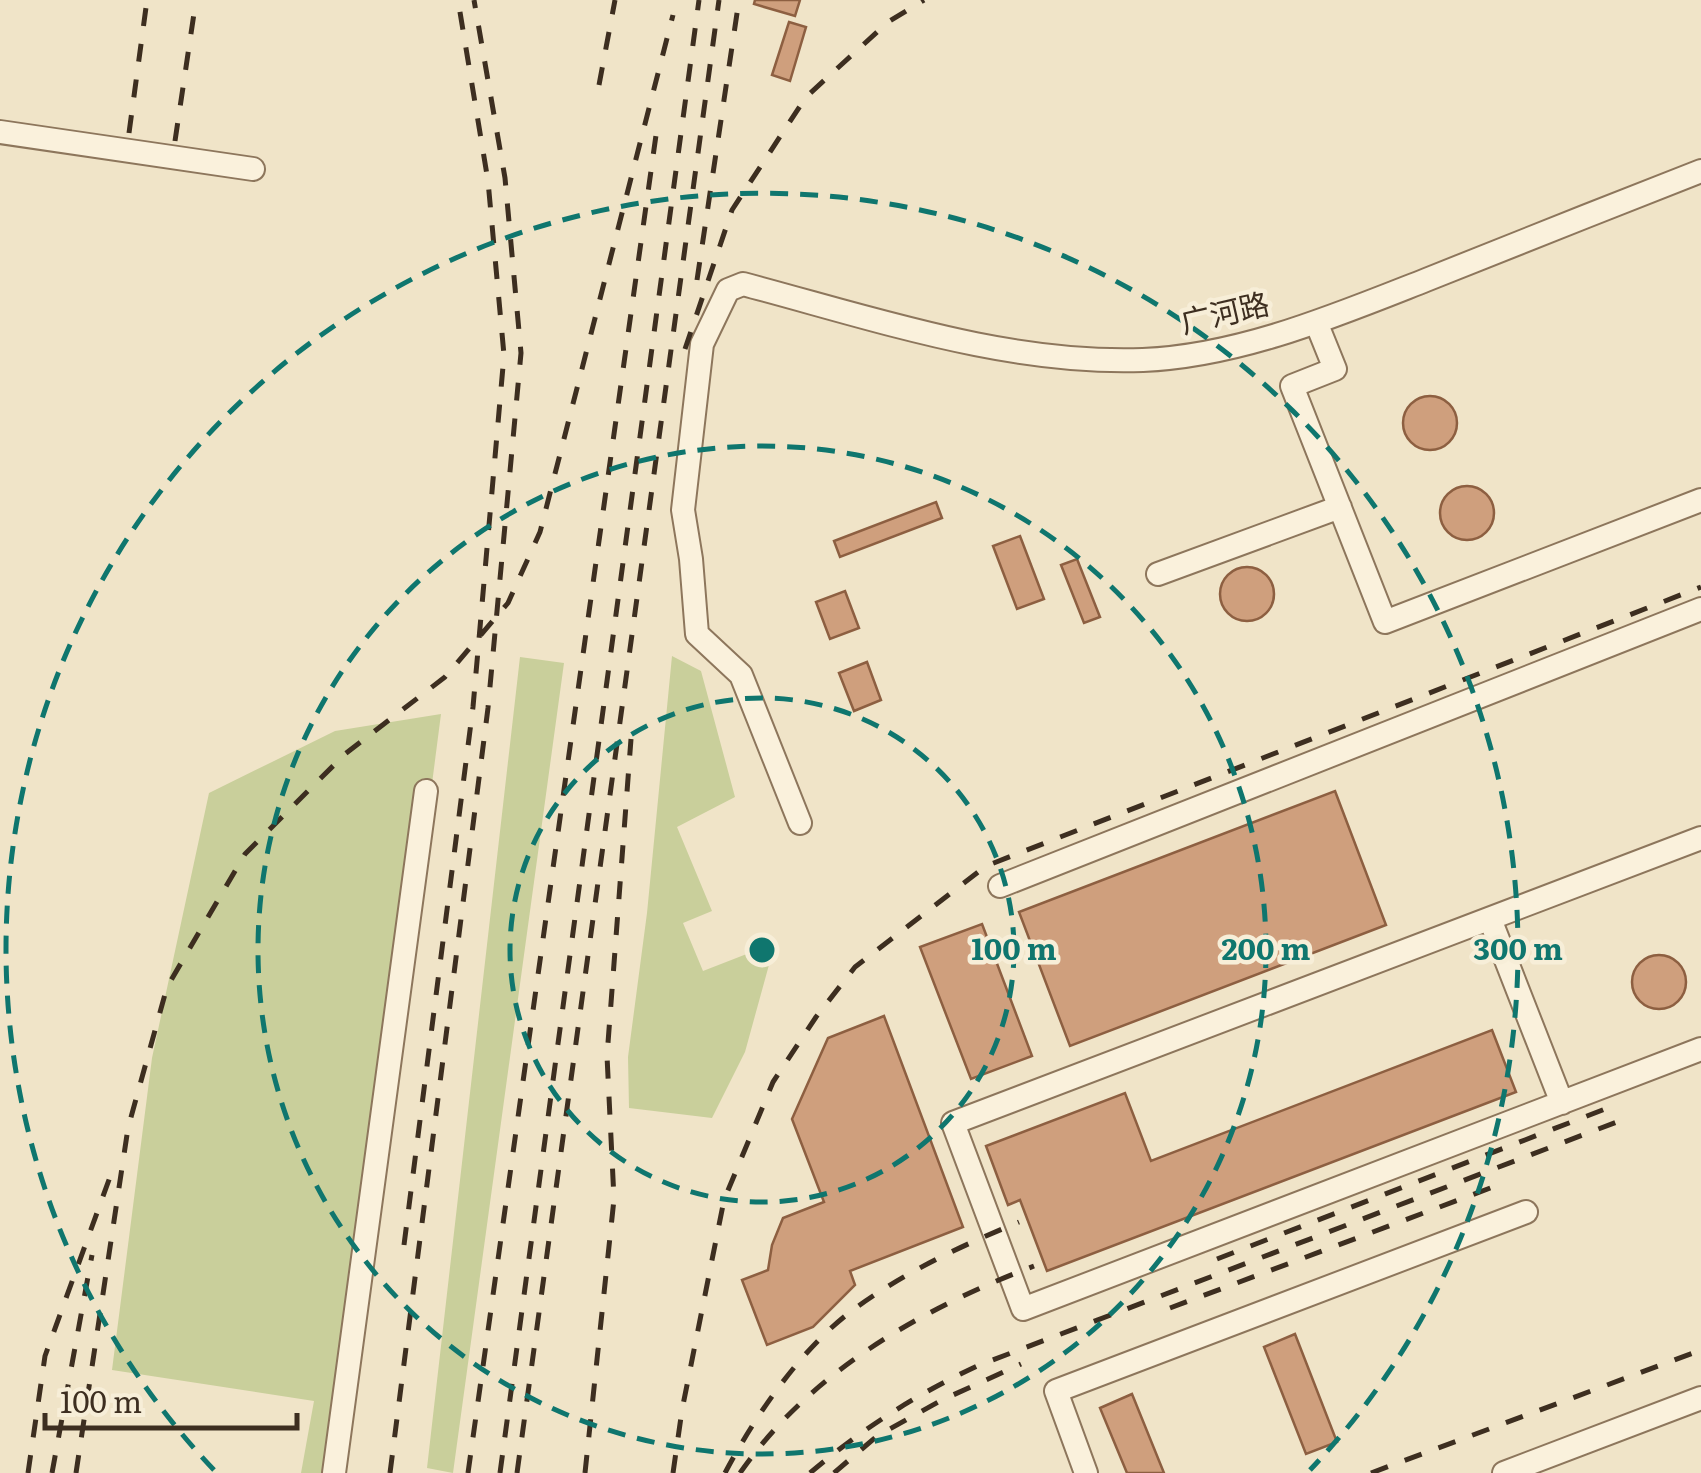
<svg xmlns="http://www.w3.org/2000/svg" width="1701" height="1473" viewBox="0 0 1701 1473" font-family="Literata,'Noto Sans SC',serif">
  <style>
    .green { fill: #c9cf9b }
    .building { fill: #cf9f7d; stroke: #8d5f41; stroke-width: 2.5 }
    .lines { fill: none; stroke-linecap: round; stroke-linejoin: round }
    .minor-casing { stroke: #8d765c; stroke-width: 26 }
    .minor { stroke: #faf1dc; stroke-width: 22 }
    .rail { stroke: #3d2e20; stroke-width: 5; stroke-dasharray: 18 18; stroke-linecap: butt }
    .ring { fill: none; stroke: #0f766e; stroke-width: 5; stroke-dasharray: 18 12 }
    .labels { text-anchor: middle; stroke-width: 9; stroke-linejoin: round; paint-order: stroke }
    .street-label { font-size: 30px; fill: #3d2e20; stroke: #f7eed8 }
    .centre { fill: #0f766e; stroke: #f7eed8; stroke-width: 5 }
    .ring-label { font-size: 30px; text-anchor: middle; font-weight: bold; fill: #0f766e; stroke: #f7eed8; stroke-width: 9; stroke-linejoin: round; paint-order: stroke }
  </style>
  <rect width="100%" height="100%" fill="#f0e4c8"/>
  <path class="green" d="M672,656L701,671L735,797L677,827L712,911L683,923L703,971L775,943L745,1052L712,1118L629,1108L628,1057L647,913Z
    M520,657L564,663L453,1473L427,1468Z
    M441,714L343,1473H301L314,1401L112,1370L152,1058L209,793L335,731Z"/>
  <path class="building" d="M755,0H800L795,16L754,4Z
    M789,22L806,27L790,81L772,75Z
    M1403 423a27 27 0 1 1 54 0a27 27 0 1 1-54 0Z
    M1440 513a27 27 0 1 1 54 0a27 27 0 1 1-54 0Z
    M936,502L942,518L840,557L834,541Z
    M1020,536L1044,599L1017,609L993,546Z
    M1077,559L1100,617L1084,623L1061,565Z
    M1220 594a27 27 0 1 1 54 0a27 27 0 1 1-54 0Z
    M845,591L859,628L830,639L816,602Z
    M867,662L881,700L854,711L839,673Z
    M1335,791L1386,925L1070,1046L1019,912Z
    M982,924L1032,1056L971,1079L920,947Z
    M1632 982a27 27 0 1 1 54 0a27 27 0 1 1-54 0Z
    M884,1016L963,1227L850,1271L855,1285L813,1327L767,1345L742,1280L768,1270L772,1245L783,1218L824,1202L792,1119L828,1038Z
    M1492,1030L1516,1092L1047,1271L1020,1200L1008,1205L986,1146L1125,1093L1151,1161Z
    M1295,1334L1337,1442L1306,1454L1264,1347Z
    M1132,1394L1164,1473H1127L1100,1408Z"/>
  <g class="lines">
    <g class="minor-casing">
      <path id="minor" d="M0,132L253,169
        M1316,322L1335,369L1292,386L1385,622L1701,500
        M1158,574L1340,507
        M800,823L741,675L697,634L691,559L683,510L702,344L728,290L743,284C872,318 1008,365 1143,360C1240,356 1337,315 1426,280C1518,243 1609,207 1701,171
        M1701,838L953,1123L1023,1309L1701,1049
        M1000,886L1701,609
        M1490,919L1562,1103
        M334,1473L426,791
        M1086,1473L1056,1391L1526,1212
        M1504,1473L1701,1398"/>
    </g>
    <use href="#minor" class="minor"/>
    <path class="rail" d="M599,85L615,0
      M129,133L147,0
      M175,141L196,0
      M697,280L739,0
      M685,349L732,210L806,97L888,22L924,0
      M404,1245L473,707L504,355L488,181L458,0
      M1217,1259L1618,1104
      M1170,1308L1493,1187
      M28,1473L45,1356L114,1166
      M52,1473L92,1255
      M76,1473L128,1128L167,987L245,854L345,754L445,677L508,603L540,532L673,15
      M390,1473L488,708L521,353L505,178L474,0
      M468,1473L658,121
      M500,1473L699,0
      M517,1473L719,0
      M585,1473L614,1199L607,1056L631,739
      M673,1473L682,1410L724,1200L773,1082L816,1017L855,967L986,866L1701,587
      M725,1473C755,1416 803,1345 857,1307C907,1271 963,1245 1019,1222
      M740,1473C810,1372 921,1309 1034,1266
      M810,1473C862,1429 915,1395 977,1366L1622,1120
      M834,1473L877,1436L942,1400L1021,1364
      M1371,1473L1701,1350"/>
  </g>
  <g class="ring">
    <circle cx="762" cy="950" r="252"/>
    <circle cx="762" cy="950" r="504"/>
    <path d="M214 1470A756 756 0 1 1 1310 1470"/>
  </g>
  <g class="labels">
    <g class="street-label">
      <text transform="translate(1225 314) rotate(-13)" y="10">广河路</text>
    </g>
  </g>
  <circle cx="762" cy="950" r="15" class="centre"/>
  <g class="ring-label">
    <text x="1014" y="960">100 m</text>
    <text x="1266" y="960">200 m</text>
    <text x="1518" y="960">300 m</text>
  </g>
  <path d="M45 1413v15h252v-15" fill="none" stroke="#3d2e20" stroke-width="5"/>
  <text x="60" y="1413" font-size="30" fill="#3d2e20" stroke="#f7eed8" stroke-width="8" paint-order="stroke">100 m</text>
</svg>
